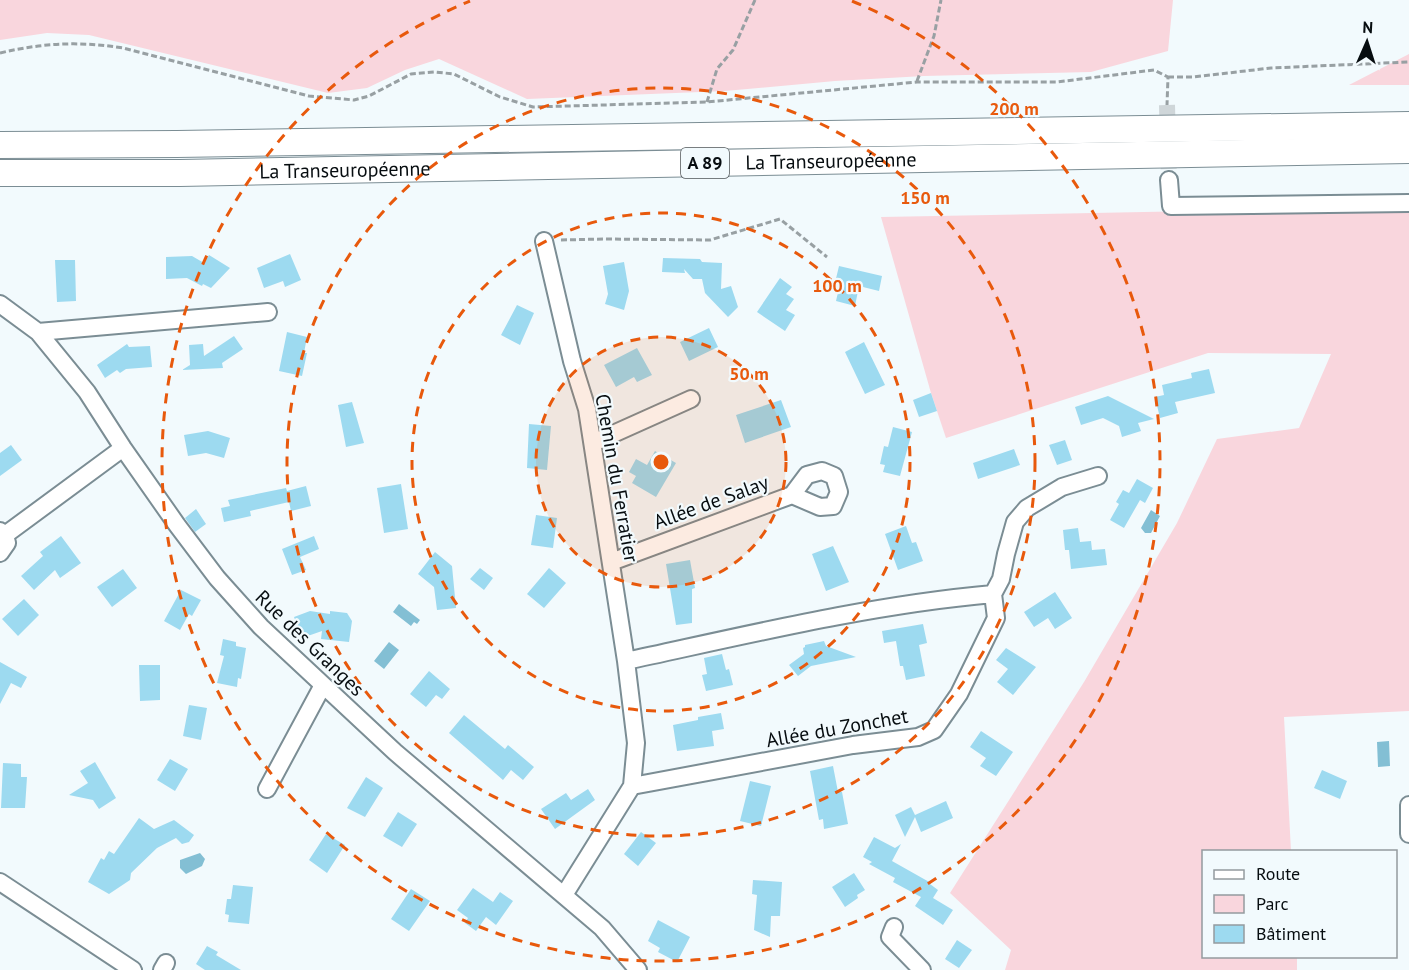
<svg xmlns="http://www.w3.org/2000/svg" width="1409" height="970" viewBox="0 0 1409 970" font-family="'PT Sans',sans-serif">
  <style>
    .green { fill: #f9d6dd }
    .water { fill: #83bfd4 }
    .building { fill: #9ddaf0 }
    .lines { fill: none; stroke-linecap: round; stroke-linejoin: round }
    .minor-tunnel { stroke: #cfd6d9; stroke-width: 16; stroke-dasharray: 16 8; stroke-linecap: butt }
    .minor-casing { stroke: #7b8d94; stroke-width: 20 }
    .highway-casing { stroke: #7b8d94; stroke-width: 28 }
    .path { stroke: #98a0a3; stroke-width: 3; stroke-dasharray: 6 3; stroke-linecap: butt }
    .minor { stroke: #fff; stroke-width: 16 }
    .highway { stroke: #fff; stroke-width: 26 }
    .ring { fill: none; stroke: #e8590c; stroke-width: 3; stroke-dasharray: 10 8 }
    .labels { text-anchor: middle; stroke-width: 4.5; stroke-linejoin: round; paint-order: stroke }
    .shield { fill: #f2fafd; stroke: #4e5457; stroke-width: 1.5 }
    .shield-label { font-size: 18px; font-weight: bold; fill: #070d10 }
    .street-label { font-size: 20px; fill: #070d10; stroke: #f2fafd }
    .centre { fill: #e8590c; stroke: #f2fafd; stroke-width: 3 }
    .ring-label { font-size: 18px; text-anchor: middle; font-weight: bold; fill: #e8590c; stroke: #f2fafd; stroke-width: 4.5; stroke-linejoin: round; paint-order: stroke }
  </style>
  <rect width="100%" height="100%" fill="#f2fafd"/>
  <path class="green" d="M0,0H1173L1168,51L1091,72L924,76L835,81L725,91L527,99L439,59L405,70L367,88L328,93L89,35L47,33L0,40Z
    M1409,54V85H1349Z
    M1409,207V711L1284,717L1291,851L1204,852V956L1297,957V970H1005L1011,950L950,893L1084,682L1177,523L1217,439L1299,428L1331,354L1208,353L946,438L931,393L881,217Z"/>
  <path class="water" d="M1151,510L1160,516L1151,533H1145L1141,528Z
    M399,604L420,620L417,624L414,622L411,626L393,612Z
    M389,642L399,650L384,669L374,661Z
    M1389,741L1390,766L1378,767L1377,742Z
    M200,853L205,859L202,866L186,874L180,868V860Z"/>
  <path class="building" d="M290,254L301,280L285,287L283,281L264,288L257,268Z
    M209,255L230,268L211,288L203,284L202,286L187,278L166,279V257L192,256L204,263Z
    M663,258L700,259L702,262L722,263L721,289L731,286L738,307L728,317L705,293L702,279H693L684,269L685,273L662,272Z
    M55,260H75L76,301L57,302Z
    M624,262L629,291L624,310L605,304L608,294L603,266Z
    M839,266L882,276L879,291L859,286L855,306L836,301L839,288L834,287Z
    M780,278L792,287L786,294L794,299L786,310L795,315L785,331L757,312Z
    M517,305L534,313L520,345L501,335Z
    M709,328L718,347L689,361L680,342Z
    M287,332L307,337L304,353H307L302,376L279,371Z
    M234,336L243,349L222,363L223,368L182,370L190,365L189,345L203,344L204,356Z
    M864,342L885,385L865,394L845,352Z
    M127,344L129,347L150,346L152,367L126,369L120,373L117,370L105,378L97,365Z
    M637,348L652,375L637,382L634,377L616,387L604,365Z
    M1209,369L1215,393L1175,402L1178,413L1160,418L1155,397L1164,395L1162,385L1192,378L1191,373Z
    M931,393L937,411L919,417L913,400Z
    M1108,396L1154,419L1138,423L1141,431L1122,437L1119,426L1103,418L1081,425L1075,407Z
    M781,400L791,427L745,443L736,415Z
    M352,402L364,443L346,447L338,405Z
    M529,424L551,426L547,470L527,468Z
    M893,427L912,432L900,476L883,472L885,465L880,464L884,446L888,447Z
    M208,431L230,438L224,458L206,453L188,456L184,435Z
    M1065,440L1072,460L1057,465L1049,445Z
    M11,445L22,460L0,476V453Z
    M1014,449L1020,465L978,479L973,463Z
    M655,451L676,463L656,497L632,483L636,476L629,472L636,459L647,465Z
    M1137,479L1153,488L1145,503L1140,500L1124,528L1110,520L1119,504L1116,502L1123,490L1129,493Z
    M401,484L408,529L384,533L377,488Z
    M306,486L311,506L291,511L289,502L250,511L251,516L224,522L221,508L230,506L228,500L286,488L287,491Z
    M196,509L206,524L195,532L185,518Z
    M536,515L557,518L553,548L531,545Z
    M906,526L912,543L916,542L923,561L898,570L885,534Z
    M1078,528L1080,542L1091,541L1092,550L1105,549L1107,565L1071,569L1069,550H1065L1063,530Z
    M61,536L81,563L60,578L55,570L34,590L21,576L43,556L40,552Z
    M314,536L319,549L300,557L306,570L292,575L282,549Z
    M833,546L849,582L826,591L812,554Z
    M435,552L452,566L456,608L437,610L434,587L418,574Z
    M690,560L695,588L692,589V623L676,625L666,564Z
    M480,568L493,578L484,590L470,579Z
    M549,568L566,583L544,608L527,594Z
    M123,569L137,588L112,607L97,587Z
    M181,590L201,600L192,616L189,614L180,630L164,621Z
    M1055,592L1072,618L1055,629L1048,618L1034,627L1024,612Z
    M24,599L39,615L18,636L2,619Z
    M310,611L330,614V611L347,613L352,621L349,642L321,639L322,631L302,638L294,617Z
    M923,624L927,643L919,645L925,676L906,680L903,666H900L896,641L884,643L882,631Z
    M223,639L236,642V646L246,648L241,679L238,678L237,687L217,683L224,656L220,655Z
    M824,641L826,646L856,657L811,666L798,676L789,665L804,654L803,648L805,647V645Z
    M1006,648L1036,667L1013,695L997,682L1008,669L996,660Z
    M722,654L726,670L729,669L733,685L706,691L702,675L707,674L704,658Z
    M0,662L27,677L21,688L11,683L0,704Z
    M139,665H160V700L140,701Z
    M429,671L450,689L442,699L436,695L426,707L410,694Z
    M189,705L207,708L201,740L183,736Z
    M721,713L724,729L712,731L714,746L677,751L673,725L698,720V717Z
    M464,715L505,749L508,745L534,767L523,780L511,770L503,780L449,733Z
    M981,731L1013,752L996,776L980,766L986,758L970,747Z
    M170,759L188,769L175,791L157,780Z
    M95,762L116,798L99,809L93,800L69,795L88,783L80,771Z
    M3,763L21,764V777H27L25,808H1Z
    M833,766L838,792H842L848,824L824,829L823,819L819,820L810,771Z
    M1322,770L1347,781L1340,799L1314,788Z
    M366,777L383,788L365,817L347,808Z
    M750,781L771,786L761,826L740,821Z
    M588,789L595,800L555,829L541,809L566,793L571,800Z
    M946,801L953,818L921,832L915,817L905,837L895,815L911,807L915,815Z
    M398,812L417,824L402,847L383,836Z
    M139,818L154,829L174,820L194,835L189,842L182,844L176,838L157,848L131,873L130,880L109,894L88,882L101,858L104,860L109,851L114,854Z
    M641,832L656,843L638,866L624,854Z
    M326,834L345,845L327,873L309,860Z
    M874,837L895,848L901,844L892,861L931,883L930,884L938,890L933,898L953,910L943,925L915,906L921,897L893,882L895,878L869,864L872,862L863,857Z
    M854,873L865,890L857,895L858,898L845,907L832,887Z
    M753,880L782,882L780,916H771L770,937L754,930L757,895L752,894Z
    M233,885L253,887L249,924L228,922L229,915L225,914L227,899H231Z
    M473,888L493,902L500,892L513,901L496,925L486,917L476,931L465,923L468,918L457,910Z
    M411,889L430,901L409,931L391,919Z
    M658,920L690,937L677,962L658,952L660,948L648,941Z
    M957,940L972,950L959,968L945,959Z
    M207,946L218,952L216,955L241,970H205L196,964Z"/>
  <g class="lines">
    <path class="minor-tunnel" d="M1167,105L1169,180"/>
    <g class="minor-casing">
      <path id="minor" d="M1169,180L1171,206L1409,203
        M544,241L572,361L587,409L626,661L636,743L632,786L564,895
        M0,304L38,332L87,392L123,448L177,525L217,578L261,627L395,752L602,928L638,970
        M38,332L268,312
        M593,443L691,399
        M0,531L5,535L7,543L0,553
        M5,535L123,448
        M611,562L792,495L807,475L822,471L834,476L839,492L833,506L820,507L792,495
        M626,661C747,635 869,605 993,594
        M632,786L853,745L918,737L934,730L959,694L996,618L993,594L1001,579L1006,554L1015,522L1027,508L1062,487L1098,476
        M267,789L323,685
        M1409,805V834
        M0,882L133,970
        M894,927L890,937L922,970
        M162,970L166,963"/>
    </g>
    <g class="highway-casing">
      <g id="highway">
        <path d="M0,145L177,144L1409,125"/>
        <path id="s1" d="M0,173H180L1409,150"/>
      </g>
    </g>
    <path class="path" d="M0,53C42,43 80,41 123,48L309,96L354,100L369,96L411,74L435,72L454,74L500,97L533,107L707,102L917,82H1057L1154,70L1168,77L1167,105
      M1168,77H1193L1271,68L1409,62
      M917,81L934,36L941,0
      M707,102L717,69L733,50L755,0
      M561,240L603,239L710,240L780,219L827,257"/>
    <use href="#minor" class="minor"/>
    <use href="#highway" class="highway"/>
  </g>
  <circle cx="661" cy="462" r="125" fill="#e8590c" fill-opacity=".12"/>
  <g class="ring">
    <circle cx="661" cy="462" r="125"/>
    <circle cx="661" cy="462" r="249"/>
    <circle cx="661" cy="462" r="374"/>
    <path d="M852 1A499 499 0 1 1 470 1"/>
  </g>
  <g class="labels">
    <rect class="shield" x="681" y="148" width="48" height="30" rx="4.5"/>
    <g class="shield-label">
      <text x="705" y="169">A 89</text>
    </g>
    <g class="street-label">
      <text dy="7" stroke="none"><textPath href="#s1" startOffset="831">La Transeuropéenne</textPath></text>
      <text dy="7" stroke="none"><textPath href="#s1" startOffset="345">La Transeuropéenne</textPath></text>
      <text transform="translate(617 478) rotate(80)" y="7">Chemin du Ferratier</text>
      <text transform="translate(711 502) rotate(-20)" y="7">Allée de Salay</text>
      <text transform="translate(310 643) rotate(44)" y="7">Rue des Granges</text>
      <text transform="translate(837 728) rotate(-10)" y="7">Allée du Zonchet</text>
    </g>
  </g>
  <circle cx="661" cy="462" r="9" class="centre"/>
  <g class="ring-label">
    <text x="1014" y="115">200 m</text>
    <text x="925" y="204">150 m</text>
    <text x="837" y="292">100 m</text>
    <text x="749" y="380">50 m</text>
  </g>
  <rect x="1202" y="850" width="195" height="108" fill="#f2fafd" stroke="#949b9e" stroke-width="1.5"/>
  <rect x="1214" y="870" width="30" height="9" fill="#ffffff" stroke="#949b9e" stroke-width="1.5"/>
  <text x="1256" y="880" font-size="18" fill="#070d10">Route</text>
  <rect x="1214" y="895" width="30" height="18" fill="#f9d6dd" stroke="#949b9e" stroke-width="1.5"/>
  <text x="1256" y="910" font-size="18" fill="#070d10">Parc</text>
  <rect x="1214" y="925" width="30" height="18" fill="#9ddaf0" stroke="#949b9e" stroke-width="1.5"/>
  <text x="1256" y="940" font-size="18" fill="#070d10">Bâtiment</text>
  <g transform="translate(1367 42) rotate(3)" stroke="#f2fafd" stroke-width="4.5" paint-order="stroke">
  <path d="M0-4.5L10 22L0 15L-10 22Z" fill="#070d10"/>
  <text y="-9" font-size="16" font-weight="bold" text-anchor="middle" fill="#070d10">N</text>
  </g>
</svg>
